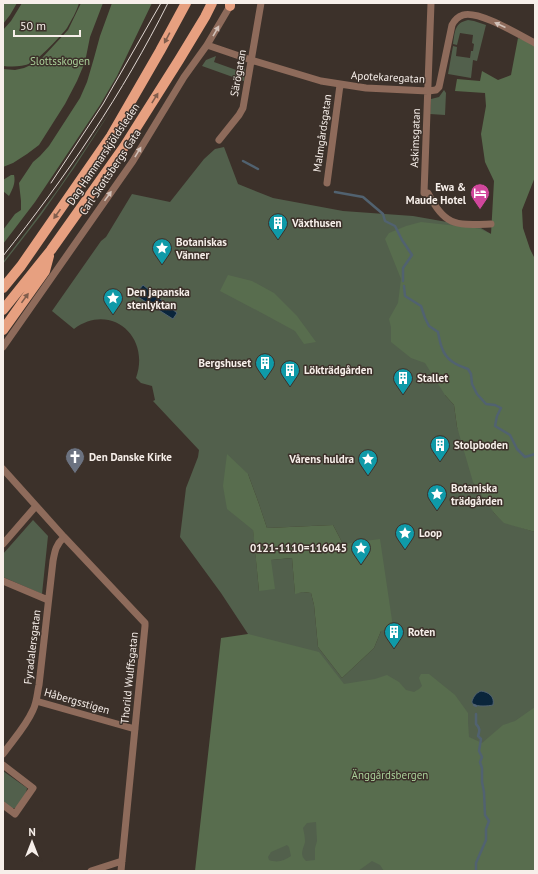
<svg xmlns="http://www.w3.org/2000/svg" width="538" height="874" viewBox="0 0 538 874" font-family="'PT Sans',sans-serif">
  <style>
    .green { fill: #52604c; fill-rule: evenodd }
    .forest { fill: #586d4e; fill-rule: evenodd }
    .water { fill: #0a253b; stroke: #516270 }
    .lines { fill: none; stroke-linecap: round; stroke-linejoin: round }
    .stream { stroke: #516270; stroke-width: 2.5 }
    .street { stroke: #8e6b5b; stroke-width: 7 }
    .primary { stroke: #e7a080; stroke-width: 10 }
    .tram { stroke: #e0d7d2; stroke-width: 1 }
    .oneway { fill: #d2c1b8 }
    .oneway2 { fill: #805d4c }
    .labels { text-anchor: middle; stroke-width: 3; stroke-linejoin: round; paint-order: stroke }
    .park-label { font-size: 11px; fill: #a9ce98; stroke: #3c312a }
    .street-label { font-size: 11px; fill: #f7efea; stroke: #3c312a }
    .poi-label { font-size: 11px; font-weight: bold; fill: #f7efea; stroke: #3c312a; text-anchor: start }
  </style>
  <rect width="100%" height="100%" fill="#3c312a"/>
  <path class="green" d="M468,20L474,21L486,25L477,61L473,60L471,78L448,74L453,46L457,47L456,56L470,58L471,51H473L474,44L472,43L473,35L460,33L457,45L453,44C455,32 454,23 468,20Z
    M216,56L214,62L239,71L241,65L245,69V75L244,81L202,66L206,60Z
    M444,90L446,93L445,115L430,114L431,99L439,97Z
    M114,106L74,168L41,215L3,264V262L30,227L59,188Z
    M224,147L238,184L273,198L343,211L413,216L481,228L491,234L445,395L454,405L457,427L494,513L504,522L535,532V869L530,871H219L248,634L221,593L180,537L186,488L198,457L199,450L153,401L155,400L152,386L141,383L136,378C151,336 110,302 74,329L52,311L101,241L106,237L132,194L170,202L204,159L215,149ZM248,474L259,504L267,528L333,525L343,544L381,631L374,648L342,678L318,647L314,605L311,593L303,592L295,593L292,558L270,560L259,591Z
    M33,520L48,536L42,594L3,577V554Z
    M3,771L27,788C27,793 19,806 15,808C11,809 6,804 3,802Z"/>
  <path class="forest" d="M3,3H17L10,15L3,24Z
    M22,3H79C77,11 71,21 67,28C61,36 39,59 31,63C22,67 12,67 3,66V30L11,21Z
    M81,3H103L90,37L85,62L77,81L65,104L39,145L27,154L13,163L3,167V69L15,70L24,68L33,64L42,58L68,30Z
    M112,3H152L117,76L100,105L35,202L3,244V230L15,214L21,210V201L19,183L33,162L40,156L49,146L80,98L87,82L94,58L100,36Z
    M518,38L535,44V177L522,210L523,228L530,249L535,259V532L504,523L494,513L473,482L457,427L454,405L445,395L425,363L411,358L391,342V327L389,319L398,303L401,279L385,239L389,233L406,226L421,222L475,228L480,229L491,234L494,181L485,162L481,134L486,106L485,93L455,91L457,79L480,81L482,71L498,80L511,75Z
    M11,175H14C16,183 12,190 9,196L3,191V180Z
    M228,275L252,281L274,293L297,316L316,342L304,344L295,331L260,312L220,291Z
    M227,454L248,474L259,504L267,528L333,525L343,544L380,539L393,627L381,631L374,648L342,678L318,647L314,605L311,593L303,592L295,594L292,558L271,560L275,589L259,591L253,530L227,509L223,486Z
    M248,634L319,652L344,684L375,679L387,675L399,682L406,690L414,692L419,689L422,686L419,678L421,674H429L455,695L468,713V722L469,737L482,743L503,725L515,721L535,707V871H384L380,865L372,861L358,871H195L221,638ZM316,822L317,841L315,848V860L306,861C299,854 303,850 305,842C305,837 304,833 303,828L307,823ZM287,845L289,847L291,856C284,861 277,863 269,860L268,857L271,852Z"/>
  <path class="water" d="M143,285L177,313L173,319L135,295Z
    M481,691C488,692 495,696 493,705C489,706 477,707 473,704C472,703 472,702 472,701C474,696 476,693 481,691Z"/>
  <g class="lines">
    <path class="stream" d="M243,161L258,169
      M335,192L363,197L383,214L385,221L395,226L402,240L412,255L403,268V281
      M404,286L405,296L421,306L425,318L429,326L438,332C439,337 440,343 442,348C446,360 456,365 468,369L471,374L472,384L477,394L486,404L495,405L501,408L497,416L495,426L510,435L517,449L525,457L535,454
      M474,705L476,706
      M476,714V724C480,728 480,730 478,736L481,739L479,751L482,757L480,762L482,768V782L484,792L485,815L489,821L486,829V840L476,863V871"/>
    <path class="street" d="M431,3L424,193H428C445,227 456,225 491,224
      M207,45L251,60L321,81L366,88L428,91L436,90L439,87L452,25C454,21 457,17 463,15C479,10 519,35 535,43
      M219,140L239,115L243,108L261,3
      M327,183L340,85
      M3,347L133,161L184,77L207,45L230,6
      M3,469L64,537L145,623V626L121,871
      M3,544L36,506
      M3,581L48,600
      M36,701L135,729
      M3,754C13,740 26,726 33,710C37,702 37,694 39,685L53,561C55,550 56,545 64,537
      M3,765L33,788L15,814L3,805
      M91,871L122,861"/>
    <path class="primary" d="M230,6V3
      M3,288L21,266L111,136L160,51L186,3
      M3,310L51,250L124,147L179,60L205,17L212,3
      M3,330L45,271L49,256"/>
    <path class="tram" d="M51,183L103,104L161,3
      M3,256C66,177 123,93 168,3"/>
  </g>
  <defs><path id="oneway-solid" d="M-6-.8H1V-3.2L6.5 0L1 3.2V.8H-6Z"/></defs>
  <g class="oneway">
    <use href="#oneway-solid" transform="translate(500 25) rotate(-156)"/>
    <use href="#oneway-solid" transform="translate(216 31) rotate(-60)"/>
    <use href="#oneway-solid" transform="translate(138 152) rotate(-59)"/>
    <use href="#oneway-solid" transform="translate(108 196) rotate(-55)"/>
  </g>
  <g class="oneway2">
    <use href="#oneway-solid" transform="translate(167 38) rotate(118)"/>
    <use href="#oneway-solid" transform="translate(155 98) rotate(-58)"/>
    <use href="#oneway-solid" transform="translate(57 214) rotate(125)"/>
    <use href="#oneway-solid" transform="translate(25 298) rotate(-54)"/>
  </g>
  <defs>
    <g id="hotel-pin" transform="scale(1)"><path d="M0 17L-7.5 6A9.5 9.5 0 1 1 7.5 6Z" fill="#d1479c" stroke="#3c312a"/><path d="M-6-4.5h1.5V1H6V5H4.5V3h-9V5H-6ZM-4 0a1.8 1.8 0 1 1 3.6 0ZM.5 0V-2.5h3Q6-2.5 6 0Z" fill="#fff"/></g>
    <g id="building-pin" transform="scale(1)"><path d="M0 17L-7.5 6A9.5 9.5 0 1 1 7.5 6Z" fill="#0f9aa8" stroke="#3c312a"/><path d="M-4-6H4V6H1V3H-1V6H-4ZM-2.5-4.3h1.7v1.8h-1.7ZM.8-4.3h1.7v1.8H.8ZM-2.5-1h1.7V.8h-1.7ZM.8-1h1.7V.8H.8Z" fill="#fff"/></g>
    <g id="sight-pin" transform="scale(1)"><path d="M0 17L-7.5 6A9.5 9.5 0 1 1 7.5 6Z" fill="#0f9aa8" stroke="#3c312a"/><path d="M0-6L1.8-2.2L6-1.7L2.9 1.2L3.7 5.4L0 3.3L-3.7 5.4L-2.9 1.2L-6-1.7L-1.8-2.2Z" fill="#fff"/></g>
    <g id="church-pin" transform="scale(1)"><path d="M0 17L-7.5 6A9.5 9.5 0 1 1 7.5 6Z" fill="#6b7280" stroke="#3c312a"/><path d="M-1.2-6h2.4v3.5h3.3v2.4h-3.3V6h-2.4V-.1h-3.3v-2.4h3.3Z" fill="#fff"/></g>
  </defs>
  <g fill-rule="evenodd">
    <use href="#hotel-pin" x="480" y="193"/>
    <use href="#building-pin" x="278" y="223"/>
    <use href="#sight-pin" x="162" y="248"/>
    <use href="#sight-pin" x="113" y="298"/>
    <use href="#building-pin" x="265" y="363"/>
    <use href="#building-pin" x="290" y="370"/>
    <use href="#building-pin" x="403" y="378"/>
    <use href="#building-pin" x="440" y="445"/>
    <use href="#church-pin" x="75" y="457"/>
    <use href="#sight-pin" x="368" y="459"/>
    <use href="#sight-pin" x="437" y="494"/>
    <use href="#sight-pin" x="405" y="533"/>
    <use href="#sight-pin" x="361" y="548"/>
    <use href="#building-pin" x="394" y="632"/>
  </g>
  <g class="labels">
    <g class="park-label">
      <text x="60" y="65">Slottsskogen</text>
      <text x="390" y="779">Änggårdsbergen</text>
    </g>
    <g class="street-label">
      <text transform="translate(238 73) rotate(-80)" y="4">Särögatan</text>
      <text transform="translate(388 77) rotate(3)" y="4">Apotekaregatan</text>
      <text transform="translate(322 133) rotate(-82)" y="4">Malmgårdsgatan</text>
      <text transform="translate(415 138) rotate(-88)" y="4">Askimsgatan</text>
      <text transform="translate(103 154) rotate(-56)" y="4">Dag Hammarskjöldsleden</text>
      <text transform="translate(110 172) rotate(-56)" y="4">Carl Skottsbergs Gata</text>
      <text transform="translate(32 647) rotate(-83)" y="4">Fyradalersgatan</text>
      <text transform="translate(129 678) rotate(-84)" y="4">Thorild Wulffsgatan</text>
      <text transform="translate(77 701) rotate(16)" y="4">Håbergsstigen</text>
    </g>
    <g class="poi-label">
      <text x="466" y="191" text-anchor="end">Ewa &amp;<tspan x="466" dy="13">Maude Hotel</tspan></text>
      <text x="292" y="227">Växthusen</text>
      <text x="176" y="246">Botaniskas<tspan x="176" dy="13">Vänner</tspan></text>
      <text x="127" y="296">Den japanska<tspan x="127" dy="13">stenlyktan</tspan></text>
      <text x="251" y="367" text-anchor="end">Bergshuset</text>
      <text x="304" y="374">Lökträdgården</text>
      <text x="417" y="382">Stallet</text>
      <text x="454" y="449">Stolpboden</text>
      <text x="89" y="461">Den Danske Kirke</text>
      <text x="354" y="463" text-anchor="end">Vårens huldra</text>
      <text x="451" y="492">Botaniska<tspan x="451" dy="13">trädgården</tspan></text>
      <text x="419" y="537">Loop</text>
      <text x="347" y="552" text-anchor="end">0121-1110=116045</text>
      <text x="408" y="636">Roten</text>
    </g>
  </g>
  <rect width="538" height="874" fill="none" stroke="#f7efea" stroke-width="8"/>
  <g transform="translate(32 842)" stroke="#3c312a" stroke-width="3" paint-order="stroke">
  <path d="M0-3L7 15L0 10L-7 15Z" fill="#f7efea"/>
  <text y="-6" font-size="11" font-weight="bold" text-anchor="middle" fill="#f7efea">N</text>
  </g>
  <path d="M14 30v6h66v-6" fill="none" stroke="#f7efea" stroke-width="2"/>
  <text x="20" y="30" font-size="12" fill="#f7efea" stroke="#3c312a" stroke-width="3" paint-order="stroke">50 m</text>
</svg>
